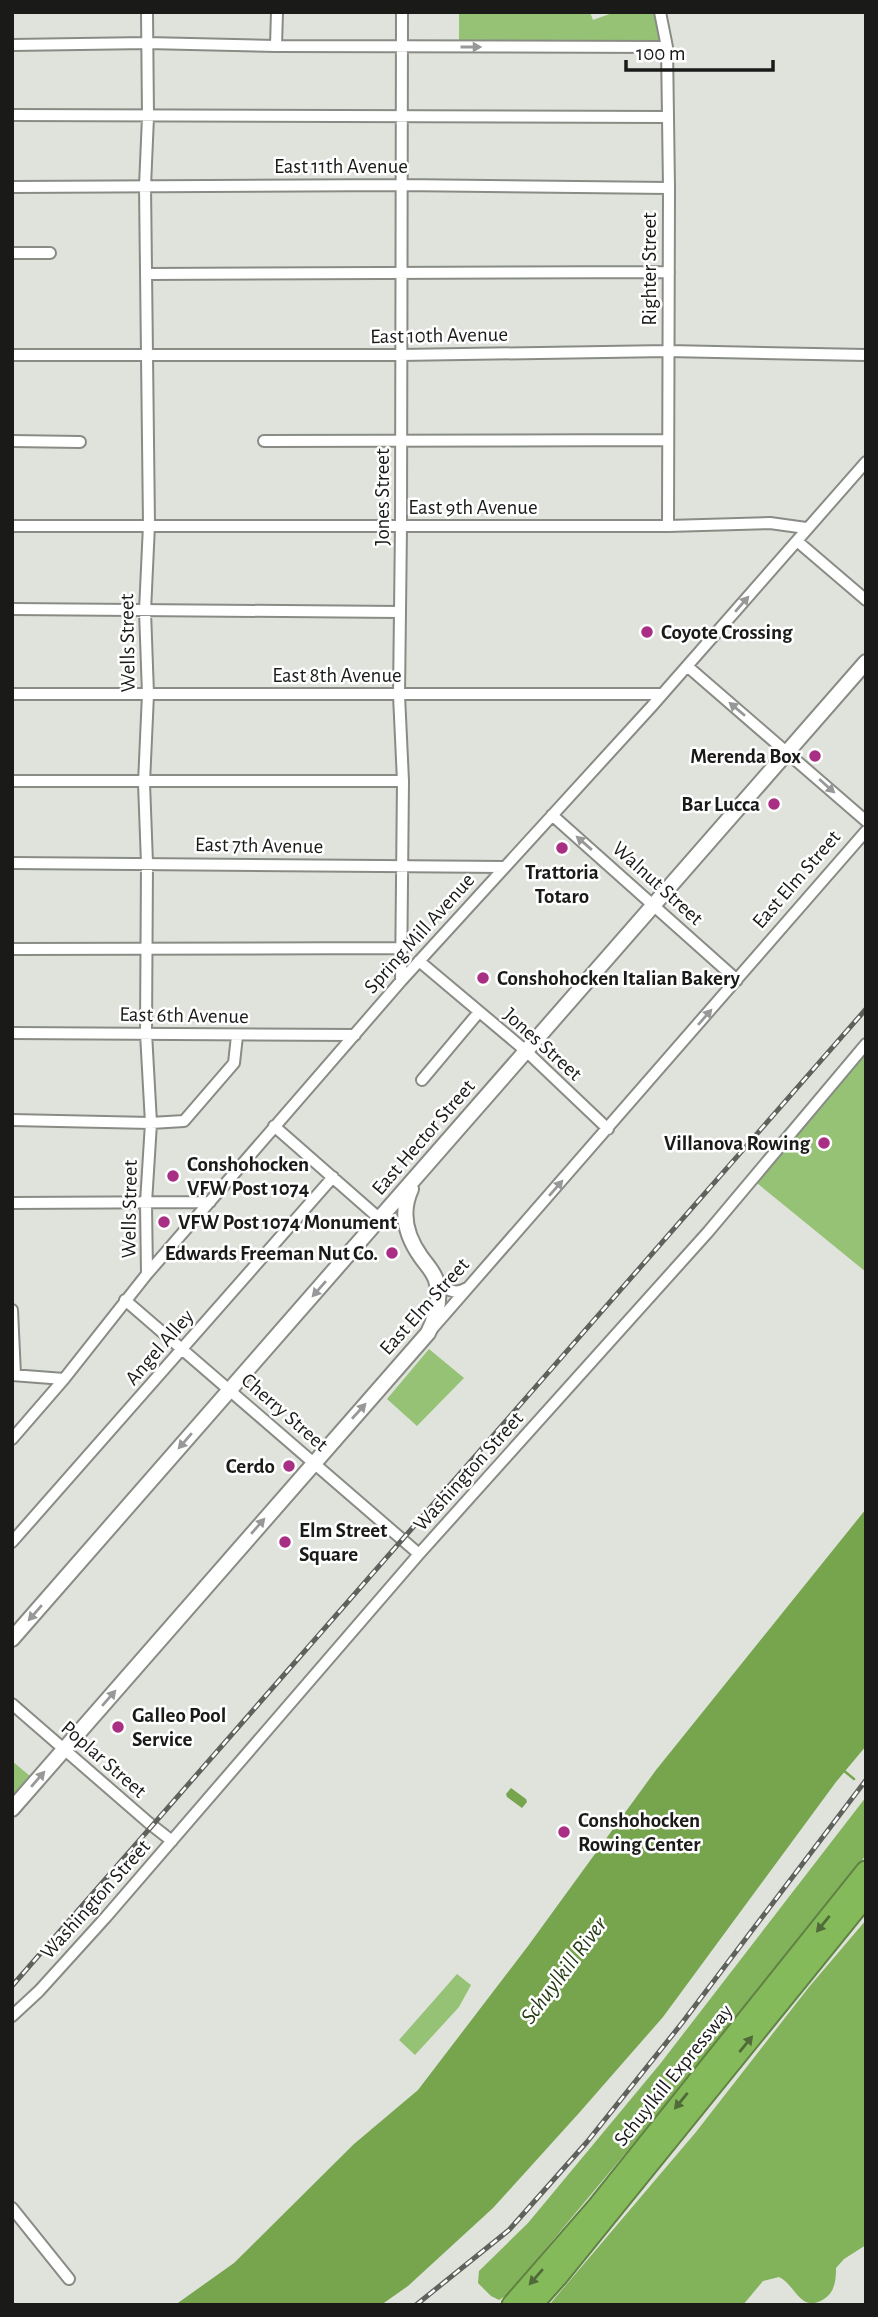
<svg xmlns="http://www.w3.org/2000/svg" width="878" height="2317" viewBox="0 0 878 2317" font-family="'Alegreya Sans',sans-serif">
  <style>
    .green { fill: #96c275 }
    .forest { fill: #82b25a }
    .water { fill: #76a54e }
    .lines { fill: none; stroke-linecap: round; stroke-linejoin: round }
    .stream { stroke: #76a54e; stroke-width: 2.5 }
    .street-casing { stroke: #888c85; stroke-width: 14 }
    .secondary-casing { stroke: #888c85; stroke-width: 18 }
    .highway-casing { stroke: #608243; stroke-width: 23 }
    .street { stroke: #fff; stroke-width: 10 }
    .secondary { stroke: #fff; stroke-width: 14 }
    .highway { stroke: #85ba5a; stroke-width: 19 }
    .rail-casing { stroke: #5f615d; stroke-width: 5 }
    .rail { stroke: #fff; stroke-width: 2.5; stroke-dasharray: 8; stroke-linecap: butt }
    .oneway { fill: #989898 }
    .oneway2 { fill: #506a3a }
    .poi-dot { fill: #a82f83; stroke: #fff; stroke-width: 2.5 }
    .labels { text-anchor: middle; stroke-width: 5; stroke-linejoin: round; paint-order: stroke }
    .street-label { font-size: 21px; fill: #1a1b19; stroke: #fff }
    .poi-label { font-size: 21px; font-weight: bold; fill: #1a1b19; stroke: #fff; text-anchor: start }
    .water-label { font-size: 23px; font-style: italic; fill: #263a15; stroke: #fff }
  </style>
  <rect width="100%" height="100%" fill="#dfe3dc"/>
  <path class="green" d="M459,12H590L593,20L615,12H659L667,47H459Z
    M866,1049V1272L752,1179Z
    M429,1349L464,1378L417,1426L387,1399Z
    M12,1761L30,1776L12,1796Z
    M457,1974L471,1985L459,2007L415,2055L399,2040Z"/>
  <path class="forest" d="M866,1797V1855L739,2017L508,2294L499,2300L491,2296L478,2283L479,2271L528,2223L660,2064Z
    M866,1920V2245L844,2259L836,2268C836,2280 835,2292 824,2299C800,2314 796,2285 779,2277L763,2281L743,2305H549L696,2132L809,1987Z"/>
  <path class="water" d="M866,1509V1746L836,1782L663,2017L579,2113L493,2208L408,2286L381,2305H175L234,2263L354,2144L418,2090L528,1946L656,1770Z
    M511,1788L526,1799L527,1802L522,1808L507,1797L506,1794Z"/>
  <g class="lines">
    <path class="stream" d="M843,1770L854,1779"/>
    <g class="street-casing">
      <path id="street" d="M660,12L667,47L669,188L668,526
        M12,45L147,43L276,46L667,47
        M276,46L277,12
        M12,115L668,117
        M12,187L400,185L669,188
        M12,253H50
        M146,274L669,272
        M12,355H400L668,351L866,355
        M12,441L80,442
        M264,441L668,440
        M12,526H668L770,523L806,528
        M797,541L866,600
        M12,609L400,612
        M687,666L866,821
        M12,694H662
        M12,781H403
        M552,815L737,980
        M12,863L505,867
        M12,949L403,948
        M419,961L526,1051L608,1129
        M401,981L403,781L399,695L401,527L402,12
        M12,1033L355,1035
        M422,1080L479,1012
        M12,1120L151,1123L184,1121L234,1063L237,1036
        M274,1126L380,1219
        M12,1203L210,1202
        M147,1274L146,1203L151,1123L146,1033L147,863L144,783L148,694L145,611L149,525L145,186L148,117L147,12
        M436,1279C445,1289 454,1296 467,1288
        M125,1300L419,1554
        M12,1310L15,1375
        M432,1329L866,831
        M12,1375L64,1379
        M12,1439L64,1379L147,1274L401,981L652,706L866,462
        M12,1542L333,1177
        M12,1704L149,1823L172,1841
        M12,2016L39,1991L106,1917L419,1554L708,1232L866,1044
        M12,2208L69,2279"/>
    </g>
    <g class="secondary-casing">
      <path id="secondary" d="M12,1639L866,662
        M12,1809L428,1333C436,1317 442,1298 436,1280C433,1271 426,1264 421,1257C406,1236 400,1213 411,1189"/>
    </g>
    <g class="highway-casing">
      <path id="highway" d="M512,2305L598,2206L866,1871
        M532,2305L558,2276L866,1896"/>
    </g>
    <use href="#street" class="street"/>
    <use href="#secondary" class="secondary"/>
    <use href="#highway" class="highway"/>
    <g class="rail-casing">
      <path id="rail" d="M12,1986L866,1009
        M416,2305L509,2230L587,2142L682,2023L866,1780"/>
    </g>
    <use href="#rail" class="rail"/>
  </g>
  <defs><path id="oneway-solid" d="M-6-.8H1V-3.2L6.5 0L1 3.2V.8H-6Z" transform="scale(1.75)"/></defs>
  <g class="oneway">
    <use href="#oneway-solid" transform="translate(471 47)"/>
    <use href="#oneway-solid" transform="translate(742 604) rotate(-49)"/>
    <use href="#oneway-solid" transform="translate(737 709) rotate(-140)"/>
    <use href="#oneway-solid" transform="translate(827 786) rotate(42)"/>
    <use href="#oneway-solid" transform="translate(584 843) rotate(-139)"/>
    <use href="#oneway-solid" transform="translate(705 1017) rotate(-49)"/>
    <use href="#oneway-solid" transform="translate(556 1188) rotate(-49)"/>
    <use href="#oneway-solid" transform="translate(319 1289) rotate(131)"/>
    <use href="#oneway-solid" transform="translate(359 1411) rotate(-48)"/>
    <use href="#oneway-solid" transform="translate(185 1441) rotate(131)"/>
    <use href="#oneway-solid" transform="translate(258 1526) rotate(-49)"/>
    <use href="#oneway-solid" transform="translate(35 1613) rotate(131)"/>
    <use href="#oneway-solid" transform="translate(109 1698) rotate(-49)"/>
    <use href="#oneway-solid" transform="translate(38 1779) rotate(-49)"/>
  </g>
  <g class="oneway2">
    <use href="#oneway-solid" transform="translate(823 1924) rotate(129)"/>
    <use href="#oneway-solid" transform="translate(746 2044) rotate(-51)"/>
    <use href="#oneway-solid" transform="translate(681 2101) rotate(129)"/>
    <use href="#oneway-solid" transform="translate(536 2277) rotate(131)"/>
  </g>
  <g class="poi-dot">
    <circle cx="647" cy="632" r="7"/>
    <circle cx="815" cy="756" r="7"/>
    <circle cx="774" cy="804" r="7"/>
    <circle cx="562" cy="848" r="7"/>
    <circle cx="483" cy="978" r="7"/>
    <circle cx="824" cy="1143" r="7"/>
    <circle cx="173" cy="1176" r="7"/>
    <circle cx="164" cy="1222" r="7"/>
    <circle cx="392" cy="1253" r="7"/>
    <circle cx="289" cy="1466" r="7"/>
    <circle cx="285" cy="1542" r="7"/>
    <circle cx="118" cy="1727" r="7"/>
    <circle cx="564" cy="1832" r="7"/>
  </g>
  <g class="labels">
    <g class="street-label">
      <text x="341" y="173">East 11th Avenue</text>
      <text transform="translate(649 269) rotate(-90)" y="7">Righter Street</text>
      <text transform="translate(439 335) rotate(-1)" y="7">East 10th Avenue</text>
      <text transform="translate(382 497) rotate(-90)" y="7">Jones Street</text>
      <text x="473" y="514">East 9th Avenue</text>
      <text transform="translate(127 643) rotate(-91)" y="7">Wells Street</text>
      <text x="337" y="682">East 8th Avenue</text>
      <text transform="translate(259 845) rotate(1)" y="7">East 7th Avenue</text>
      <text transform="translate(796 879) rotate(-49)" y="7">East Elm Street</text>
      <text transform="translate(658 883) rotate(42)" y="7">Walnut Street</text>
      <text transform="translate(419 933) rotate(-48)" y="7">Spring Mill Avenue</text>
      <text transform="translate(184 1015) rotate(1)" y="7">East 6th Avenue</text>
      <text transform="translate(543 1044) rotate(42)" y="7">Jones Street</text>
      <text transform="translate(423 1137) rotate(-49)" y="7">East Hector Street</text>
      <text transform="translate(129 1209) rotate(-89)" y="7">Wells Street</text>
      <text transform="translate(424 1306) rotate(-48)" y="7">East Elm Street</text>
      <text transform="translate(159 1347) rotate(-49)" y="7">Angel Alley</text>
      <text transform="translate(285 1412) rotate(41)" y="7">Cherry Street</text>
      <text transform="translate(468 1471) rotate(-48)" y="7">Washington Street</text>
      <text transform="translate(104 1759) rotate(41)" y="7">Poplar Street</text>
      <text transform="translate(95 1899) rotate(-48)" y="7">Washington Street</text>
      <text transform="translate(673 2075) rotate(-51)" y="7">Schuylkill Expressway</text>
    </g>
    <g class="poi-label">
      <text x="661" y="639">Coyote Crossing</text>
      <text x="801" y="763" text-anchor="end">Merenda Box</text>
      <text x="760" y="811" text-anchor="end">Bar Lucca</text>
      <text x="562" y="879" text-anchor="middle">Trattoria<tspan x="562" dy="24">Totaro</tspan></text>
      <text x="497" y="985">Conshohocken Italian Bakery</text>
      <text x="810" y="1150" text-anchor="end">Villanova Rowing</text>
      <text x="187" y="1171">Conshohocken<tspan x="187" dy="24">VFW Post 1074</tspan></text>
      <text x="178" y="1229">VFW Post 1074 Monument</text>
      <text x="378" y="1260" text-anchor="end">Edwards Freeman Nut Co.</text>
      <text x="275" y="1473" text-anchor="end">Cerdo</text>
      <text x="299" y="1537">Elm Street<tspan x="299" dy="24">Square</tspan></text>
      <text x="132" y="1722">Galleo Pool<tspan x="132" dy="24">Service</tspan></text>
      <text x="578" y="1827">Conshohocken<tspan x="578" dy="24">Rowing Center</tspan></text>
    </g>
    <g class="water-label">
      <text transform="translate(563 1970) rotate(-53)" y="8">Schuylkill River</text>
    </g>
  </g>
  <rect width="878" height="2317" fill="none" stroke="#1a1b19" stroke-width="28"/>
  <path d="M626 60v10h147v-10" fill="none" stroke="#1a1b19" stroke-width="3.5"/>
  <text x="636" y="60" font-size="21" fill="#1a1b19" stroke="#ffffff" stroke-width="5" paint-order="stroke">100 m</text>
</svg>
